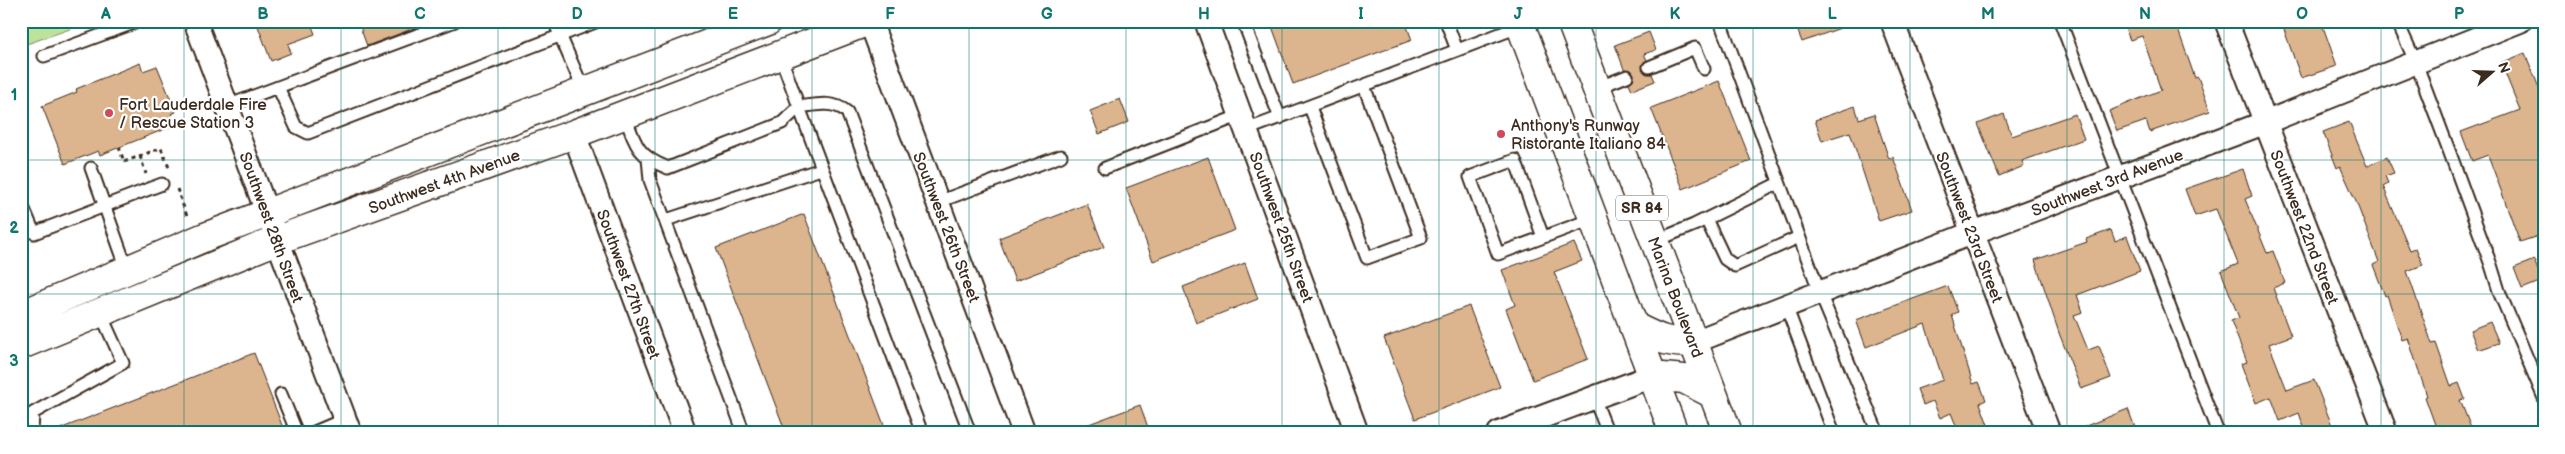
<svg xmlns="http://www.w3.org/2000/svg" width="2565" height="454" viewBox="0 0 2565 454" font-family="'Balsamiq Sans',sans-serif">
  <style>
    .green { fill: #bce39e; stroke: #7c865e }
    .building { fill: #dcb48d; stroke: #3b2a1e }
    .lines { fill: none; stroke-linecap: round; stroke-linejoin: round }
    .service-casing { stroke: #3b2a1e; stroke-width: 15 }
    .minor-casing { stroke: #3b2a1e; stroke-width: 26 }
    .tertiary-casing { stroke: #3b2a1e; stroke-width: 31 }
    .primary-casing { stroke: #3b2a1e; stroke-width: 31 }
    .path { stroke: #3b2a1e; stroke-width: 3; stroke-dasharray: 4 4; stroke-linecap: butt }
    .service { stroke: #fff; stroke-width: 11 }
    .minor { stroke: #fff; stroke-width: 22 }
    .tertiary { stroke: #fff; stroke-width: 28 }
    .primary { stroke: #fff; stroke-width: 28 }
    .grid { fill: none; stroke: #0f766e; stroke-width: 1; stroke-opacity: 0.55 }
    .poi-dot { fill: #d1495b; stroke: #fff; stroke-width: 2 }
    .labels { text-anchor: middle; stroke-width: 4.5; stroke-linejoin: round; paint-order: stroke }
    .shield { fill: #fff; stroke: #766a62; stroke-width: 1 }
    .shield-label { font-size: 15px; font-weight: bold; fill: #3b2a1e }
    .poi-label { font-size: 16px; fill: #3b2a1e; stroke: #fff; text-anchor: start }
    .street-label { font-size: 16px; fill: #3b2a1e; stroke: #fff }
    .neatline { fill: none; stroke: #0f766e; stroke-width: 2 }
    .grid-label { font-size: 16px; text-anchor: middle; font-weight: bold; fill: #0f766e }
  </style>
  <rect width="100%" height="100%" fill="#fff"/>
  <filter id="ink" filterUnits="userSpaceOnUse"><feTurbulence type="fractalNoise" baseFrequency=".02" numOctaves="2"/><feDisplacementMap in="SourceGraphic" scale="10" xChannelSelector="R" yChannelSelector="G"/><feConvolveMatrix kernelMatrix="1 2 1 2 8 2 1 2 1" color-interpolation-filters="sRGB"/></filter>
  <g filter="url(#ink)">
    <path class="green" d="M21,21H93L21,46Z"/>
    <path class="building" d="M256,21H310L315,34L288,44L291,53L271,61Z
      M358,21H433L367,46Z
      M1270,21H1405L1412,40L1293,84Z
      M1794,21H1853L1854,23L1802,42Z
      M2122,21H2175L2195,78L2198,77L2210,111L2150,132L2146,121L2117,131L2109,111L2161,90L2142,36L2130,40Z
      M2281,21H2321L2337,66L2301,78Z
      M1649,32L1656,50L1644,54L1647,60L1642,66L1645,73L1652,74L1655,81L1632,90L1629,83L1633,80L1634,74L1631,70L1624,69L1615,45Z
      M2525,53L2544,100V234L2520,242L2488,155L2472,161L2461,132L2520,110L2501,63Z
      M140,63L143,71L157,66L176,112L171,114L175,125L100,155L98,151L65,164L42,106L77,92L76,89Z
      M1719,81L1751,161L1683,189L1651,108Z
      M1120,99L1129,122L1099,134L1090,111Z
      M1855,106L1859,119L1874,114L1889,159L1893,157L1912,210L1879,221L1850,132L1822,141L1815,120Z
      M2004,114L2012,136L2075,114L2084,139L2022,161L2024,166L1999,176L1978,124Z
      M2349,122L2367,166L2387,157L2394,173L2385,176L2388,183L2383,186L2410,250L2416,248L2423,265L2407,271L2432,344L2436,343L2451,386L2459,383L2465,399L2460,400L2473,433H2438L2425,397L2427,396L2408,338L2402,340L2387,295L2385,296L2373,265L2379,262L2357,204L2340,166L2337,168L2323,132Z
      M1208,157L1235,230L1153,261L1126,188Z
      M2243,169L2252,196L2245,199L2267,253L2273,251L2285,283L2273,288L2291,336L2269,344L2287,390L2314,380L2335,433H2306L2299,413L2280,421L2271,397L2256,403L2241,364L2247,362L2231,321L2239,318L2221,271L2238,264L2216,209L2195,216L2185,189Z
      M1087,204L1104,247L1015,281L999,238Z
      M804,214L887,433H786L716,248Z
      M2111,230L2115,241L2127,236L2140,271L2077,295L2083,312L2074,315L2088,350L2099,346L2111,378L2081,389L2059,333L2035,260L2087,242L2086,239Z
      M1574,243L1582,261L1554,272L1588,359L1533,380L1506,309L1515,305L1502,270Z
      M2534,260L2542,281L2522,289L2514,268Z
      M1245,263L1258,299L1196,323L1183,287Z
      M1948,286L1958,312L1952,315L1973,384L1979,382L1986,400L1980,403L1991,433H1959L1951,413L1940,418L1933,401L1923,405L1917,389L1943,380L1925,324L1866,347L1856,320Z
      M1469,306L1500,387L1415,419L1384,338Z
      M2490,322L2499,343L2478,350L2470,330Z
      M254,353L285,433H52V432Z
      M1140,405L1150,433H1070V431Z
      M2128,409L2137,433H2071V432Z"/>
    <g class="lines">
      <g class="service-casing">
        <path id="service" d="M554,21L584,91
          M1243,21L1280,118
          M1446,21L1457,50
          M1720,21L1820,293L1878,433
          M2060,21L2218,433
          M2397,21L2416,63L2450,153L2491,265L2500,294L2544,398
          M44,56L139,21
          M1649,67L1695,48L1704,69
          M278,87L296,127L308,133L598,21
          M1597,88L1627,76
          M227,106L455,21
          M1310,107L1367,258L1421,238L1364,86
          M625,115C635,144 637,156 668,168L782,123L799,107L780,55
          M1246,130L1521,26
          M648,158L650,180L744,433
          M91,168L127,269
          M1105,168L1241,115
          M21,202L34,233L162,184
          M938,202L1061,156
          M1706,219L1725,259L1735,266L1799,237
          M666,220L821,169
          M1543,237L1515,160L1470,177L1498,254L1592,219
          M1655,241L1694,225L1779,183
          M1786,306L1834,433
          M281,394L297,433
          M1594,398L1608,433
          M32,433L33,413L123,363L100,312
          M312,433L345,419
          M922,433L799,107C815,105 833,100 847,112L970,433"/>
      </g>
      <g class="minor-casing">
        <path id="minor" d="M195,21L350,433
          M870,21L1024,433
          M1206,21L1357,433
          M1892,21L2049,433
          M2226,21L2386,433
          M574,134L685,433
          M1694,342L1972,233L2264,123L2520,21
          M1499,433L1652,376"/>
      </g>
      <g class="tertiary-casing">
        <path id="tertiary" d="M21,315L205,237L768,21
          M21,345L277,240L574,134L869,21"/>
      </g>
      <g class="primary-casing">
        <path id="primary" d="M1519,21L1674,433
          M1571,21L1728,433
          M1633,326C1655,337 1669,345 1694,342
          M1652,376L1684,379L1713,394"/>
      </g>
      <path class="path" d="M119,147L124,162L161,148L170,170
        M140,156L146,174
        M177,189L188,219"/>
      <use href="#service" class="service"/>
      <use href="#minor" class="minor"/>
      <use href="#tertiary" class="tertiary"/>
      <use href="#primary" class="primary"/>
    </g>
  </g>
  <path class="grid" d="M184,21V433M341,21V433M498,21V433M655,21V433M812,21V433M969,21V433M1126,21V433M1282,21V433M1439,21V433M1596,21V433M1753,21V433M1910,21V433M2067,21V433M2224,21V433M2381,21V433M21,160H2544M21,294H2544"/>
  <g class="poi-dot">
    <circle cx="109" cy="113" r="5"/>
    <circle cx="1501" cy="134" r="5"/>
  </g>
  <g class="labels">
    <rect class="shield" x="1616" y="195.5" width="52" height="25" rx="4"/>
    <g class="shield-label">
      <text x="1642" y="213">SR 84</text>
    </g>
    <g class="poi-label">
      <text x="119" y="110">Fort Lauderdale Fire<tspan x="119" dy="18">/ Rescue Station 3</tspan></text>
      <text x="1511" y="131">Anthony's Runway<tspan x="1511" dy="18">Ristorante Italiano 84</tspan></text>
    </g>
    <g class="street-label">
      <text transform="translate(444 181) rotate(-20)" y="6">Southwest 4th Avenue</text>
      <text transform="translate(2107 182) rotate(-21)" y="6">Southwest 3rd Avenue</text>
      <text transform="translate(272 227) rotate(70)" y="6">Southwest 28th Street</text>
      <text transform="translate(947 227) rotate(69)" y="6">Southwest 26th Street</text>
      <text transform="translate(1282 227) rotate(70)" y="6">Southwest 25th Street</text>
      <text transform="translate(1970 227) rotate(69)" y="6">Southwest 23rd Street</text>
      <text transform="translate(2305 227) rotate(69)" y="6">Southwest 22nd Street</text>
      <text transform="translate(629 284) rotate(70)" y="6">Southwest 27th Street</text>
      <text transform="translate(1676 297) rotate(69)" y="6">Marina Boulevard</text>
    </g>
  </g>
  <rect width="2565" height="454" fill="none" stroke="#fff" stroke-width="55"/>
  <g transform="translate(2492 72) rotate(70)" stroke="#ffffff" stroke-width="4" paint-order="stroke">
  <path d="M0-4L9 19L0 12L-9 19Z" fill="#3b2a1e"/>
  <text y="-8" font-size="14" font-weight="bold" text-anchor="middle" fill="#3b2a1e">N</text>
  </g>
  <rect x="28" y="28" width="2510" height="398" class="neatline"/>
  <g class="grid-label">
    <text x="106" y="19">A</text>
    <text x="263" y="19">B</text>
    <text x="420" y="19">C</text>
    <text x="577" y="19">D</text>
    <text x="733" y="19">E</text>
    <text x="890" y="19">F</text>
    <text x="1047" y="19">G</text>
    <text x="1204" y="19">H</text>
    <text x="1361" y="19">I</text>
    <text x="1518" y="19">J</text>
    <text x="1675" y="19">K</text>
    <text x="1832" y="19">L</text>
    <text x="1988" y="19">M</text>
    <text x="2145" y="19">N</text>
    <text x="2302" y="19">O</text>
    <text x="2459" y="19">P</text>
    <text x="14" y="100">1</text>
    <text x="14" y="233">2</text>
    <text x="14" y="366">3</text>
  </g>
</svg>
